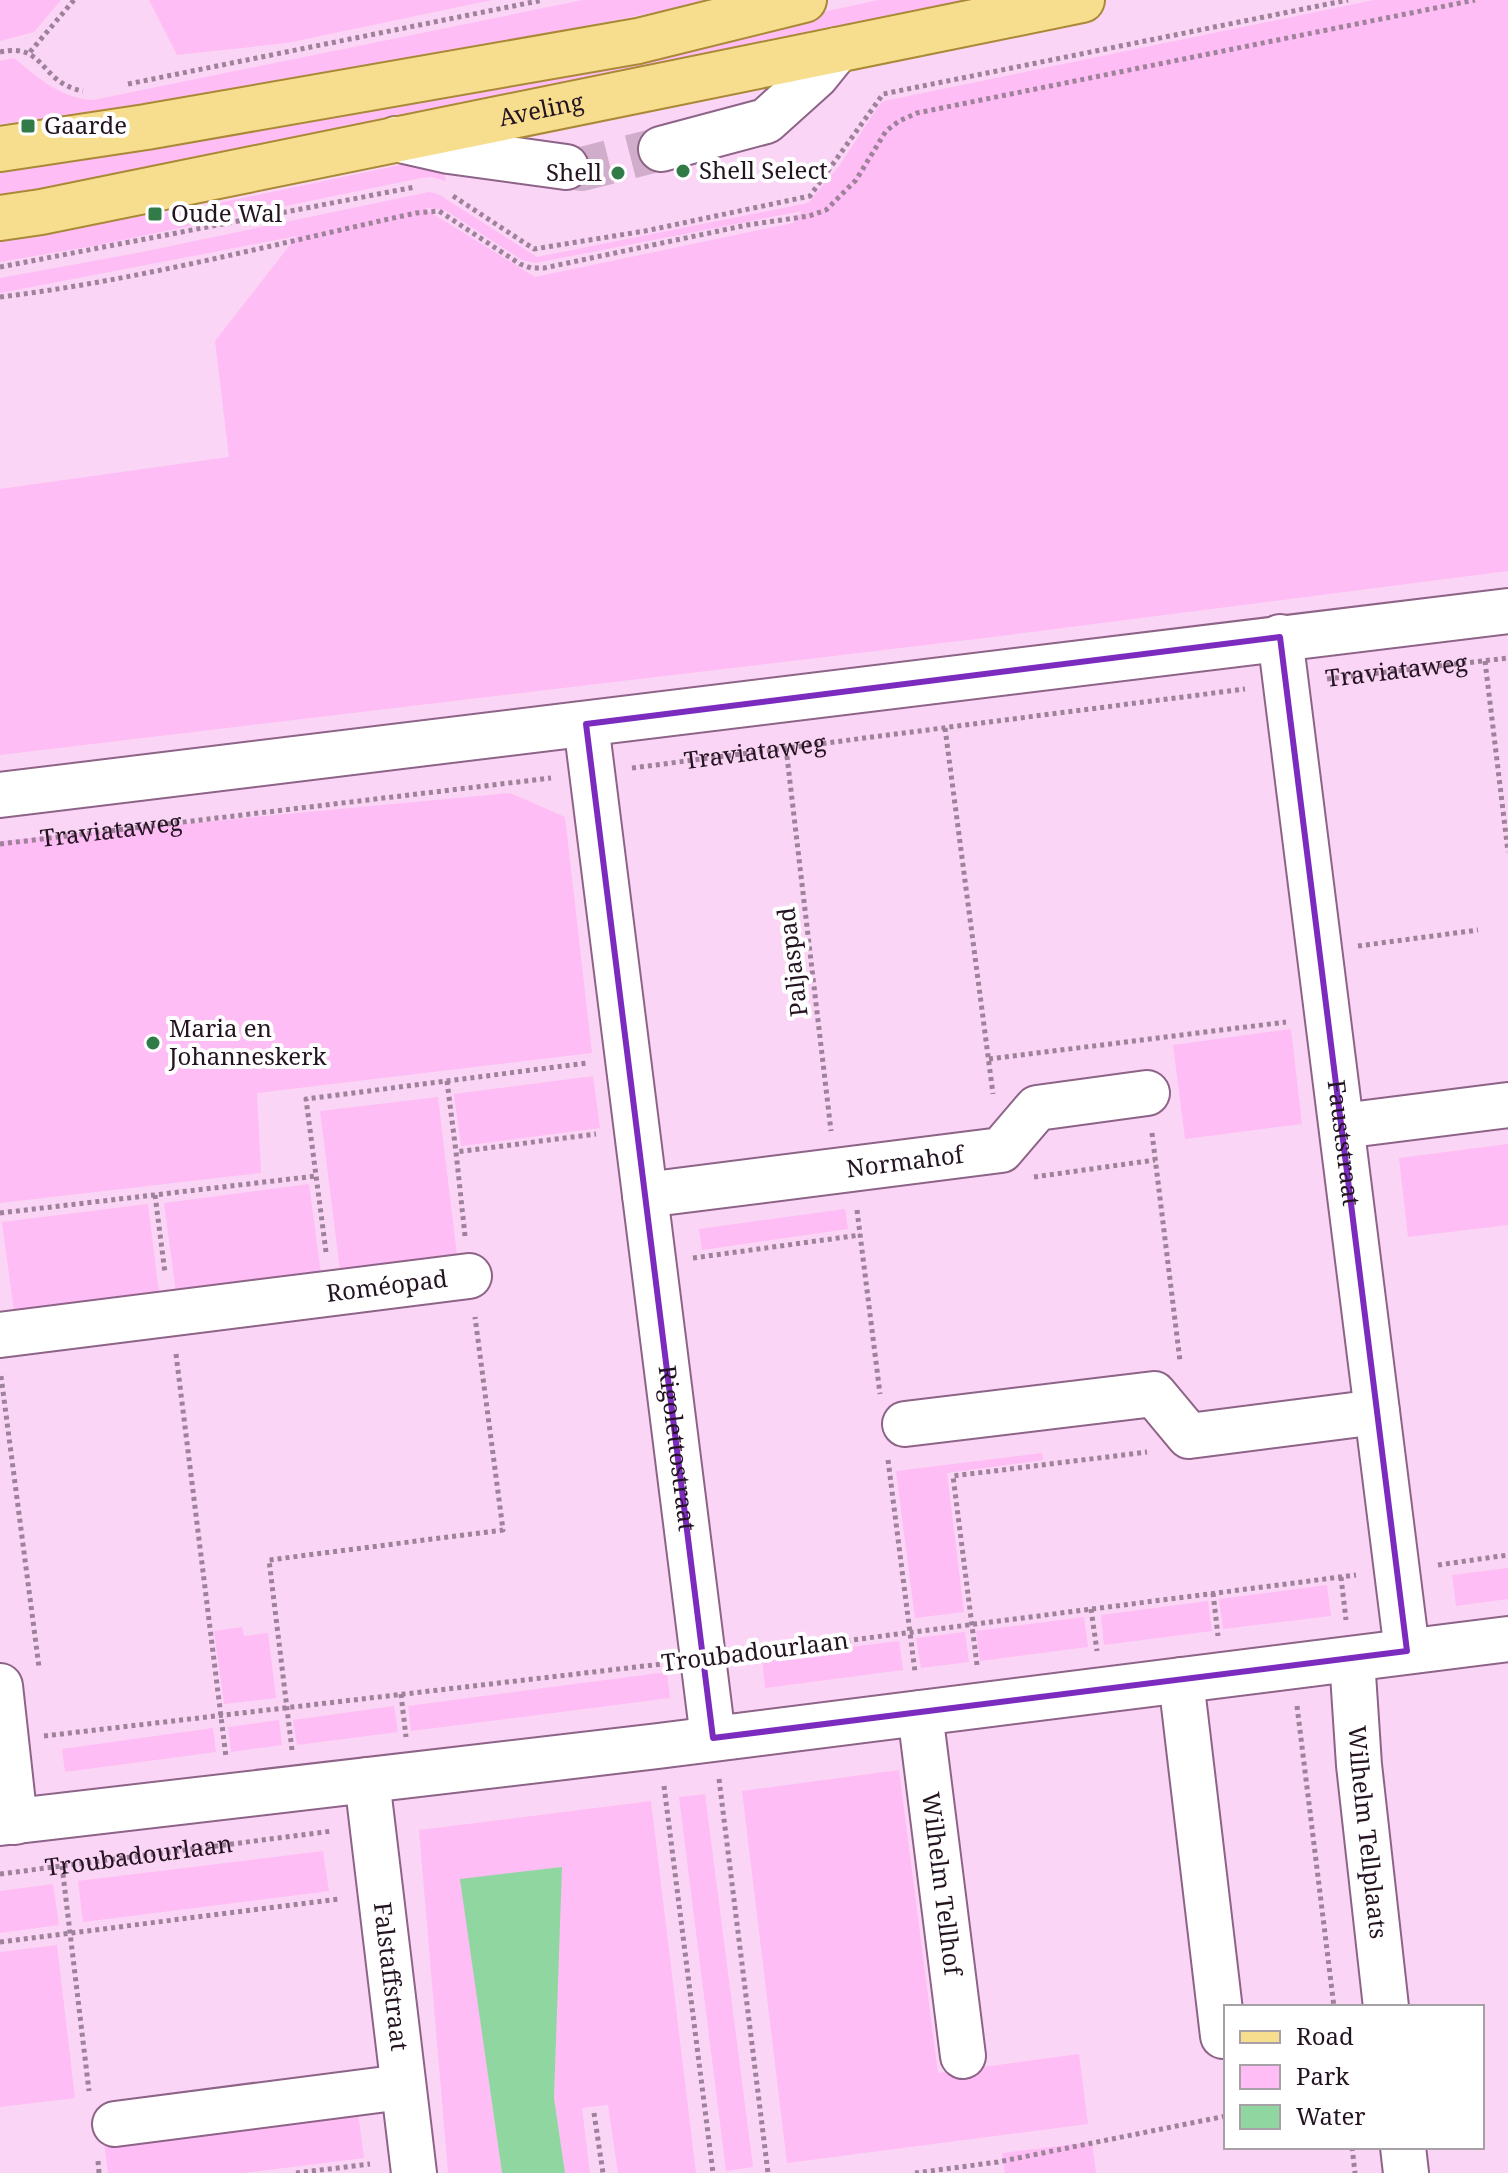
<svg xmlns="http://www.w3.org/2000/svg" width="1508" height="2173" viewBox="0 0 1508 2173" font-family="'Noto Serif',serif">
  <style>
    .green { fill: #febdf5; fill-rule: evenodd }
    .water { fill: #8fd6a0 }
    .lines { fill: none; stroke-linecap: round; stroke-linejoin: round }
    .minor-tunnel { stroke: #d0aecb; stroke-width: 44; stroke-dasharray: 44 22; stroke-linecap: butt }
    .minor-casing { stroke: #8d6387; stroke-width: 48 }
    .major-casing { stroke: #a98937; stroke-width: 48 }
    .path { stroke: #9e829a; stroke-width: 5; stroke-dasharray: 4 4; stroke-linecap: butt }
    .minor { stroke: #fff; stroke-width: 44 }
    .major { stroke: #f7de8e; stroke-width: 44 }
    .marked { fill: none; stroke: #7b2cbf; stroke-width: 6; stroke-linejoin: round }
    .poi-dot { fill: #317b49; stroke: #fff; stroke-width: 3 }
    .labels { text-anchor: middle; stroke-width: 8; stroke-linejoin: round; paint-order: stroke }
    .street-label { font-size: 24px; fill: #241422; stroke: #fff }
    .poi-label { font-size: 24px; fill: #241422; stroke: #fff; text-anchor: start }
  </style>
  <rect width="100%" height="100%" fill="#fbd5f5"/>
  <path class="green" d="M0,0H61L34,32L0,41Z
    M149,0H492L287,43L177,55Z
    M583,0H716L266,90L0,124V61L14,58C39,78 59,98 93,100Z
    M879,0H999L0,201V160L533,73Z
    M1374,0H1508V571L1001,636L0,755V489L229,457L215,341L297,236L0,293V278L137,253L429,192L438,194L537,257L803,204L809,202L839,166L879,105L884,101ZM429,208L445,210L522,260L535,263L802,211L793,223L535,277L425,209Z
    M438,157L468,169L444,174L446,181L431,177L421,178L93,246L0,262V231L72,225L181,211Z
    M510,793L565,817L592,1053L257,1093L261,1173L0,1203V841Z
    M1291,1029L1302,1124L1185,1139L1173,1045Z
    M593,1076L600,1128L461,1146L454,1094Z
    M438,1097L458,1264L341,1278L320,1111Z
    M1508,1144V1225L1408,1237L1399,1158Z
    M309,1184L322,1281L177,1300L164,1203Z
    M148,1204L160,1301L15,1319L2,1222Z
    M845,1209L848,1229L702,1250L699,1229Z
    M1042,1453L1043,1460L947,1473L964,1612L915,1618L896,1471Z
    M1508,1568V1599L1456,1606L1452,1575Z
    M1327,1585L1331,1616L1223,1629L1219,1599Z
    M1208,1601L1212,1631L1104,1645L1101,1615Z
    M1084,1617L1088,1647L980,1661L976,1631Z
    M242,1627L244,1636L268,1633L276,1698L224,1704L214,1631Z
    M965,1632L969,1662L921,1668L916,1638Z
    M899,1641L903,1670L765,1688L762,1658Z
    M667,1672L670,1698L411,1731L408,1706Z
    M394,1706L398,1732L297,1745L293,1720Z
    M279,1720L282,1745L231,1752L228,1727Z
    M213,1728L216,1752L65,1772L62,1749Z
    M899,1770L938,2073L1079,2054L1088,2124L787,2163L742,1791Z
    M705,1794L753,2167L726,2171L679,1797Z
    M651,1801L696,2173H618L608,2105L582,2108L590,2173H565L554,2098L561,1867L461,1880L502,2173H448L419,1830Z
    M323,1851L329,1891L83,1922L78,1881Z
    M53,1884L59,1925L0,1933V1891Z
    M57,1945L75,2098L0,2107V1952Z
    M358,2112L364,2158L245,2173H108L104,2143Z
    M1092,2142L1096,2173H1005L1002,2153Z"/>
  <path class="water" d="M562,1867L554,2098L565,2173H502L460,1879Z"/>
  <g class="lines">
    <path class="minor-tunnel" d="M566,167L582,169L661,149"/>
    <g class="minor-casing">
      <g id="minor">
        <path d="M396,139L449,151L566,167"/>
        <path d="M661,149L766,121L816,76L837,50"/>
        <path id="s5" d="M1280,637L1407,1651"/>
        <path id="s6" d="M586,724L713,1738"/>
        <path d="M0,795L1508,611"/>
        <path d="M1342,1126L1508,1105"/>
        <path id="s7" d="M645,1195L1001,1150L1037,1108L1147,1093"/>
        <path id="s8" d="M0,1335L469,1276"/>
        <path d="M905,1424L1154,1394L1189,1436L1377,1412"/>
        <path id="s9" d="M1352,1659L1359,1765L1386,2007"/>
        <path d="M1181,1680L1223,2036"/>
        <path d="M0,1686L15,1822"/>
        <path id="s10" d="M920,1713L963,2056"/>
        <path id="s11" d="M367,1780L414,2173"/>
        <path d="M0,1823L658,1746L1508,1639"/>
        <path d="M115,2124L402,2087"/>
        <path d="M1403,2147L1406,2173"/>
      </g>
    </g>
    <g class="major-casing">
      <g id="major">
        <path d="M0,149L146,127L638,41L804,0"/>
        <path id="s12" d="M0,218L41,212L1082,0"/>
      </g>
    </g>
    <g class="path">
      <path d="M0,52C46,42 39,83 83,91"/>
      <path d="M30,52L74,0"/>
      <path d="M128,84L543,0"/>
      <path d="M453,196L534,249L645,231L810,196L883,94L1348,0"/>
      <path d="M0,267L415,187"/>
      <path d="M0,297C140,280 279,243 416,213L439,211L520,264L531,268H544L747,225L809,216L826,210L856,180L886,131L899,121L917,113L1475,0"/>
      <path d="M1485,661L1508,852"/>
      <path id="s1" d="M1327,679L1508,658"/>
      <path d="M945,728L993,1094"/>
      <path d="M786,748L831,1131"/>
      <path id="s2" d="M632,768L1245,689"/>
      <path id="s3" d="M0,844L551,778"/>
      <path d="M1358,946L1478,930"/>
      <path d="M989,1059L1286,1022"/>
      <path d="M447,1081L456,1152"/>
      <path d="M1152,1133L1180,1361"/>
      <path d="M1034,1177L1155,1160"/>
      <path d="M155,1195L165,1273"/>
      <path d="M857,1210L880,1394"/>
      <path d="M0,1213L316,1176"/>
      <path d="M465,1236L456,1152L596,1134"/>
      <path d="M326,1252L306,1099L587,1063"/>
      <path d="M693,1258L860,1235"/>
      <path d="M176,1354L226,1757"/>
      <path d="M1,1376L39,1667"/>
      <path d="M888,1460L915,1672"/>
      <path d="M1438,1565L1508,1555"/>
      <path d="M1341,1577L1346,1620"/>
      <path d="M1213,1593L1218,1636"/>
      <path d="M1091,1609L1097,1651"/>
      <path d="M743,1654L1356,1575"/>
      <path d="M977,1665L953,1476L1147,1452"/>
      <path d="M401,1694L406,1737"/>
      <path d="M1297,1706L1334,2007"/>
      <path d="M44,1736L662,1664"/>
      <path d="M292,1750L269,1560L503,1530L475,1317"/>
      <path d="M719,1779L768,2173"/>
      <path d="M664,1786L713,2173"/>
      <path d="M62,1866L89,2091"/>
      <path id="s4" d="M0,1874L332,1831"/>
      <path d="M0,1942L339,1899"/>
      <path d="M594,2113L603,2173"/>
      <path d="M1352,2147L1355,2173"/>
      <path d="M98,2161L99,2173"/>
      <path d="M296,2173L370,2164"/>
      <path d="M915,2173L998,2162L1226,2116"/>
    </g>
    <use href="#minor" class="minor"/>
    <use href="#major" class="major"/>
  </g>
  <path class="marked" d="M1280,637L1407,1651L713,1738L586,724Z"/>
  <g class="poi-dot">
    <rect x="20" y="118" width="16" height="16" rx="4"/>
    <circle cx="683" cy="171" r="8"/>
    <circle cx="618" cy="173" r="8"/>
    <rect x="147" y="206" width="16" height="16" rx="4"/>
    <circle cx="153" cy="1043" r="8"/>
  </g>
  <g class="labels">
    <g class="street-label">
      <text dy="8" stroke="none"><textPath href="#s12" startOffset="552">Aveling</textPath></text>
      <text dy="8" stroke="none"><textPath href="#s1" startOffset="70">Traviataweg</textPath></text>
      <text dy="8" stroke="none"><textPath href="#s2" startOffset="124">Traviataweg</textPath></text>
      <text dy="8" stroke="none"><textPath href="#s3" startOffset="112">Traviataweg</textPath></text>
      <text transform="translate(793 962) rotate(-97)" y="8">Paljaspad</text>
      <text dy="8" stroke="none"><textPath href="#s5" startOffset="510">Fauststraat</textPath></text>
      <text dy="8" stroke="none"><textPath href="#s7" startOffset="262">Normahof</textPath></text>
      <text dy="8" stroke="none"><textPath href="#s8" startOffset="390">Roméopad</textPath></text>
      <text dy="8" stroke="none"><textPath href="#s6" startOffset="730">Rigolettostraat</textPath></text>
      <text transform="translate(755 1652) rotate(-7)" y="8">Troubadourlaan</text>
      <text dy="8" stroke="none"><textPath href="#s9" startOffset="174">Wilhelm Tellplaats</textPath></text>
      <text dy="8" stroke="none"><textPath href="#s4" startOffset="140">Troubadourlaan</textPath></text>
      <text dy="8" stroke="none"><textPath href="#s10" startOffset="172">Wilhelm Tellhof</textPath></text>
      <text dy="8" stroke="none"><textPath href="#s11" startOffset="198">Falstaffstraat</textPath></text>
    </g>
    <g class="poi-label">
      <text x="44" y="134">Gaarde</text>
      <text x="699" y="179">Shell Select</text>
      <text x="602" y="181" text-anchor="end">Shell</text>
      <text x="171" y="222">Oude Wal</text>
      <text x="169" y="1037">Maria en<tspan x="169" dy="28">Johanneskerk</tspan></text>
    </g>
  </g>
  <rect x="1224" y="2005" width="260" height="144" fill="#ffffff" stroke="#a7a1a7" stroke-width="2"/>
  <rect x="1240" y="2031" width="40" height="12" fill="#f7de8e" stroke="#a7a1a7" stroke-width="2"/>
  <text x="1296" y="2045" font-size="24" fill="#241422">Road</text>
  <rect x="1240" y="2065" width="40" height="24" fill="#febdf5" stroke="#a7a1a7" stroke-width="2"/>
  <text x="1296" y="2085" font-size="24" fill="#241422">Park</text>
  <rect x="1240" y="2105" width="40" height="24" fill="#8fd6a0" stroke="#a7a1a7" stroke-width="2"/>
  <text x="1296" y="2125" font-size="24" fill="#241422">Water</text>
</svg>
